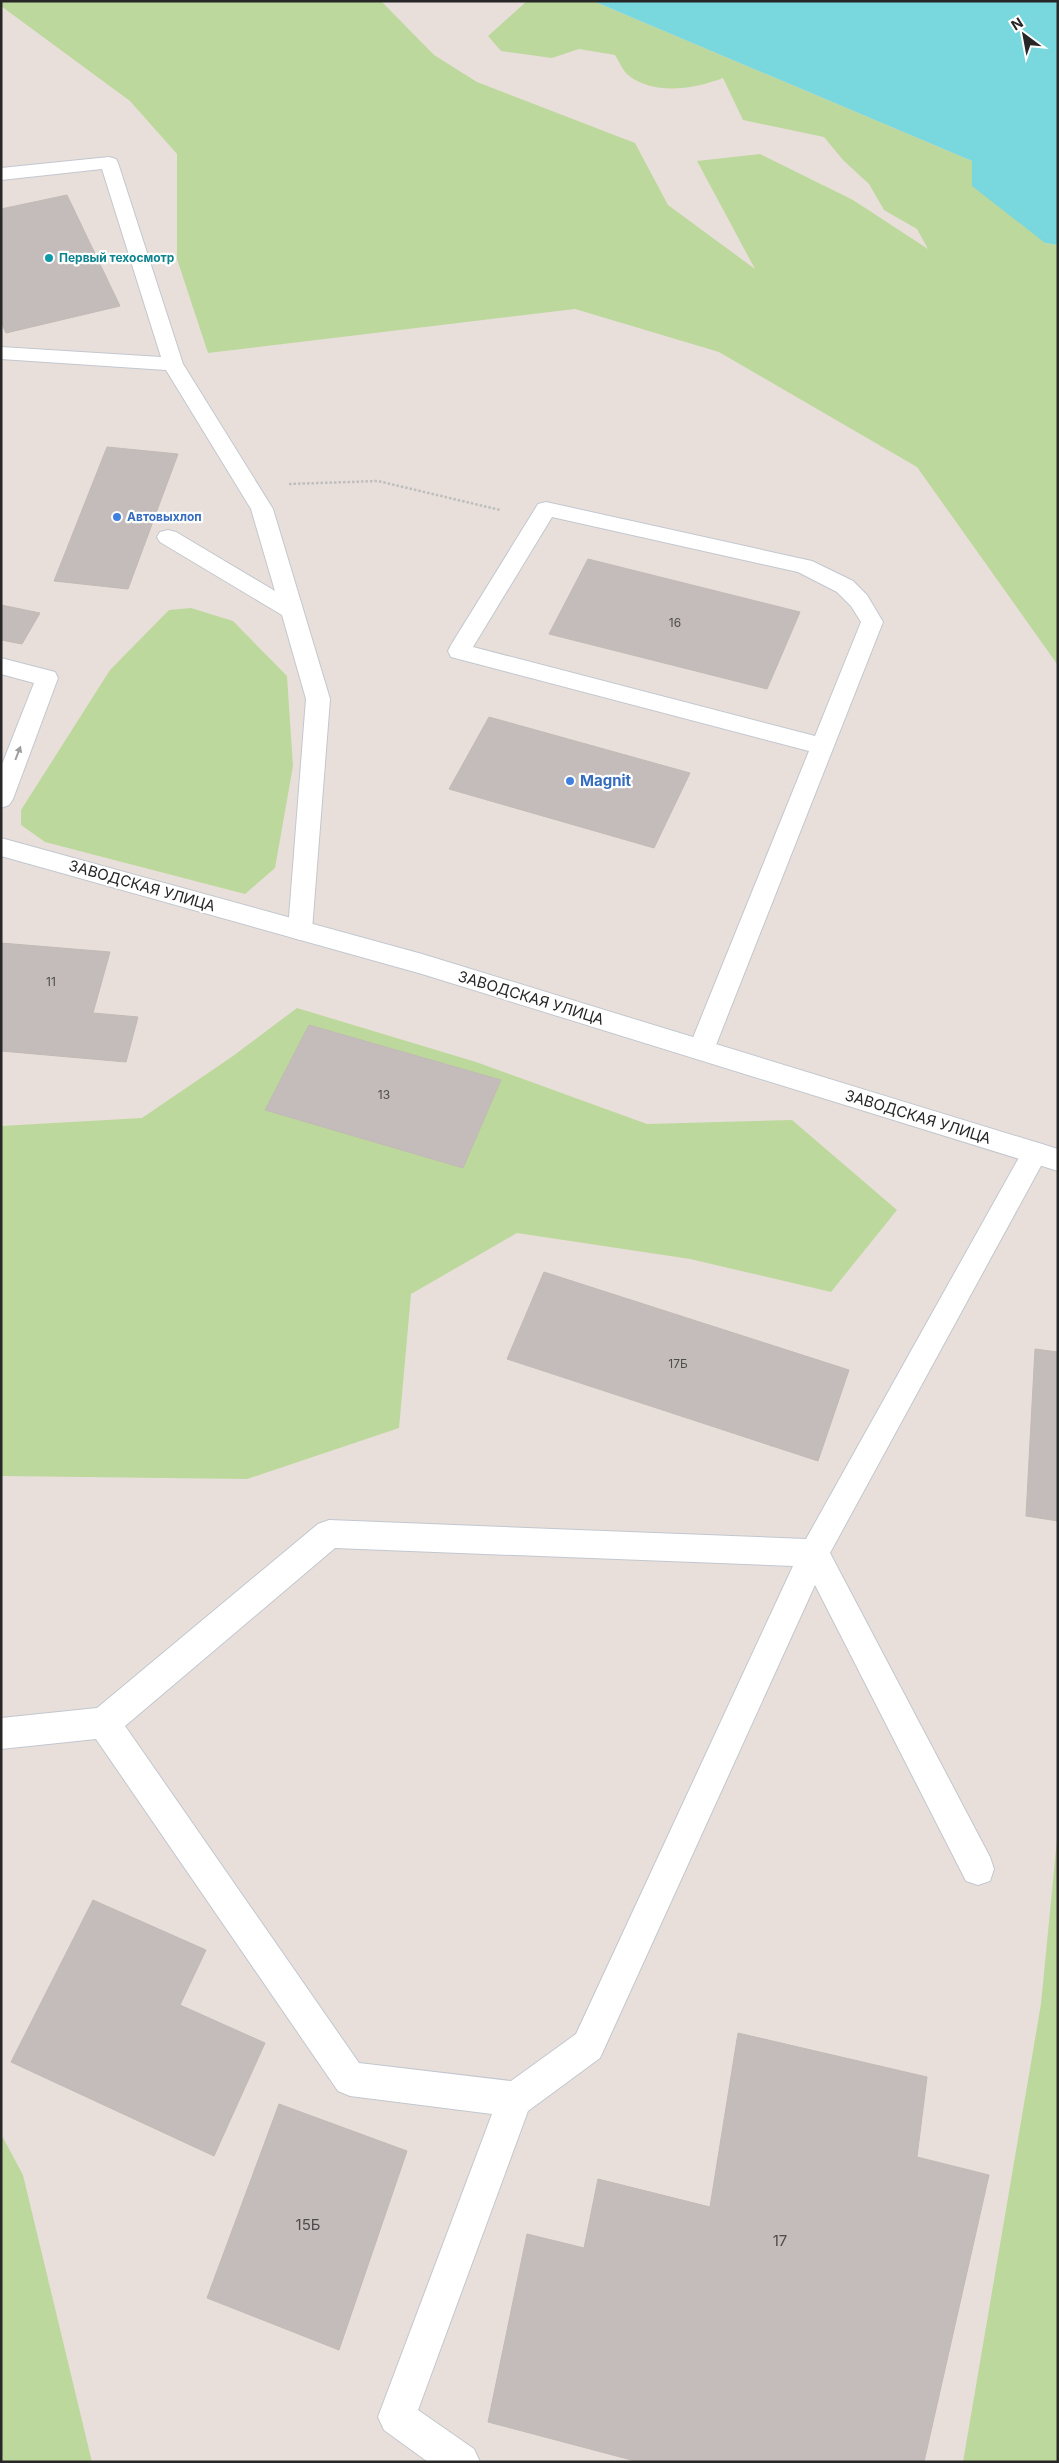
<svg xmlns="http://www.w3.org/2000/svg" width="1059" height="2463" viewBox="0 0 1059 2463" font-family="Inter,sans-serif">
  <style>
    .green { fill: #bdd89c }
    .water { fill: #79d8de }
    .building { fill: #c3bcba; stroke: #c2bab4 }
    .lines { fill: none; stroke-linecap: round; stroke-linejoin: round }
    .service-casing { stroke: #c2c7cf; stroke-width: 2 }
    .minor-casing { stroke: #c2c7cf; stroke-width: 2 }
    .path { stroke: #bebebe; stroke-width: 2.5; stroke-dasharray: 2.5 2; stroke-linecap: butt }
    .service { fill: #fff; fill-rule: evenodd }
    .minor { fill: #fff; fill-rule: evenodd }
    .oneway { fill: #9e9e9e }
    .culture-dot { fill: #0f9aa8; stroke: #fff; stroke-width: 2 }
    .shop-dot { fill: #3f7fe0; stroke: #fff; stroke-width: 2 }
    .labels { text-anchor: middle; stroke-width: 4.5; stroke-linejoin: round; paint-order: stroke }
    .far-culture-label { font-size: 12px; font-weight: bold; fill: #0d838f; stroke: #fff; text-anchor: start }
    .far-shop-label { font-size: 12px; font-weight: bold; fill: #366cbe; stroke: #fff; text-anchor: start }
    .number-label { font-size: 12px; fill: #4e4c4c }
    .shop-label { font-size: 15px; font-weight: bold; fill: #366cbe; stroke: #fff; text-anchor: start }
    .street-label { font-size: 15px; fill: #272727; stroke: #fff }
    .near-number-label { font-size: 15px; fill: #4e4c4c }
  </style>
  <rect width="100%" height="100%" fill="#e8dfda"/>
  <path class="green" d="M1,1H381L434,55L477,82L635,143L668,205L755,269L697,161L760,154L853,200L928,249L917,229L884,210L869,184L843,160L824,137L743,120L723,78C694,89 654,96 628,75C623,71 619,61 615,55L579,49L552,58L501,51L488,36L527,1H593L972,161L1045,243L1058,245V674L1057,664L917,467L719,352L575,309L208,353L177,259V154L130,101L1,6Z
    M191,608L233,621L287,676L293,766L275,868L245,894L45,842L21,825V810L110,670L169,610Z
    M297,1008L476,1062L647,1124L792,1120L897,1210L831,1292L690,1259L517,1233L411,1294L399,1428L247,1479L1,1476V1126L142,1118L233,1056Z
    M1058,1829V2462H963L1041,2004Z
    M1,2134L23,2175L92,2462H1Z"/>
  <path class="water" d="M593,1H1058V245L1045,243L972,186V161Z"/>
  <path class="building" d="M67,195L120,306L6,333L1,322V209Z
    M107,447L178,454L128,589L54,581Z
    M588,559L800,612L767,689L549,634Z
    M1,605L40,613L22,644L1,640Z
    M489,717L690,773L654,848L449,789Z
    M1,943L110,952L93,1013L138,1017L126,1062L1,1051Z
    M309,1025L501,1080L463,1168L265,1110Z
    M544,1272L849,1370L818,1461L507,1359Z
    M1035,1349L1058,1352V1521L1026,1516Z
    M93,1900L206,1950L180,2005L265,2043L214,2156L11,2062Z
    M738,2033L927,2077L917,2157L989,2175L924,2462H639L488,2422L527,2234L584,2248L598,2179L710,2207Z
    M279,2104L407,2151L339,2350L207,2298Z"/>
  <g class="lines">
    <g class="service-casing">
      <path id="service" d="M109,157L116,159L118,163L183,364L273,509L330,699L312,930L309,937L300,940L291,937L288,930L306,699L282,615L160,542L157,537L160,532L168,530L176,532L275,591L251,509L166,370L1,359V347L161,357L102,169L1,180V168Z
        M546,502L812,561L853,581L867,595L883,622L714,1050L710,1057L701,1060L692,1057L688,1050L809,751L451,657L448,651L451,645L538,504ZM552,517L798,572L837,592L851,606L861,622L815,736L473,647Z
        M1,658L55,672L58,678L13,799L9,805L1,808V767L34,683L1,674Z
        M1035,1142L1044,1145L1048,1153L830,1553L990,1857L994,1869L990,1881L978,1885L966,1881L815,1585L600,2058L528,2111L418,2410L474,2449L480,2462H428L384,2430L378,2417L492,2114L350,2096L338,2091L96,1739L1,1749V1718L97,1708L318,1524L329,1520L806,1539L1026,1145ZM335,1548L793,1566L576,2034L511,2081L359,2063L125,1726Z"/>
    </g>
    <g class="minor-casing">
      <path id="minor" d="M1,838L422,954L1058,1149V1171L422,974L1,856Z"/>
    </g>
    <path class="path" d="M289,484L378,481L500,510"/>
    <use href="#service" class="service"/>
    <use href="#minor" class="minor"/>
  </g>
  <defs><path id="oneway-solid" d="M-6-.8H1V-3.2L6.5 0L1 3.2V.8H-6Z" transform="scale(1.25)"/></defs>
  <use class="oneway" href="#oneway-solid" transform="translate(18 753) rotate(-69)"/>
  <circle class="culture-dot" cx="49" cy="258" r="5"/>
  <g class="shop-dot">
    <circle cx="117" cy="517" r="5"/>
    <circle cx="570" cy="781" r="5"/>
  </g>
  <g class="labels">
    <g class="far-culture-label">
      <text x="59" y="262">Первый техосмотр</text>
    </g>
    <g class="far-shop-label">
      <text x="127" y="521">Автовыхлоп</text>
    </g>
    <g class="number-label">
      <text x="675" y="627">16</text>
      <text x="51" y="986">11</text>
      <text x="384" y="1099">13</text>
      <text x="678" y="1368">17Б</text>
    </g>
    <g class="shop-label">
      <text x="580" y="786">Magnit</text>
    </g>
    <g class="street-label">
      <text transform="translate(142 886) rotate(16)" y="5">ЗАВОДСКАЯ УЛИЦА</text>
      <text transform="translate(531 998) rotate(17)" y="5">ЗАВОДСКАЯ УЛИЦА</text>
      <text transform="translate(918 1117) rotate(17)" y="5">ЗАВОДСКАЯ УЛИЦА</text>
    </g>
    <g class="near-number-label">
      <text x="308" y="2230">15Б</text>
      <text x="780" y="2246">17</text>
    </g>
  </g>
  <rect width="1059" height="2463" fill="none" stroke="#272727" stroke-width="5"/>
  <g transform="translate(1024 35) rotate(328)" stroke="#ffffff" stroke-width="4" paint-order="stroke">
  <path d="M0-4L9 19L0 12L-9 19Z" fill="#272727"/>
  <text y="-8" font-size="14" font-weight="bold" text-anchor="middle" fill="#272727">N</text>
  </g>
</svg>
